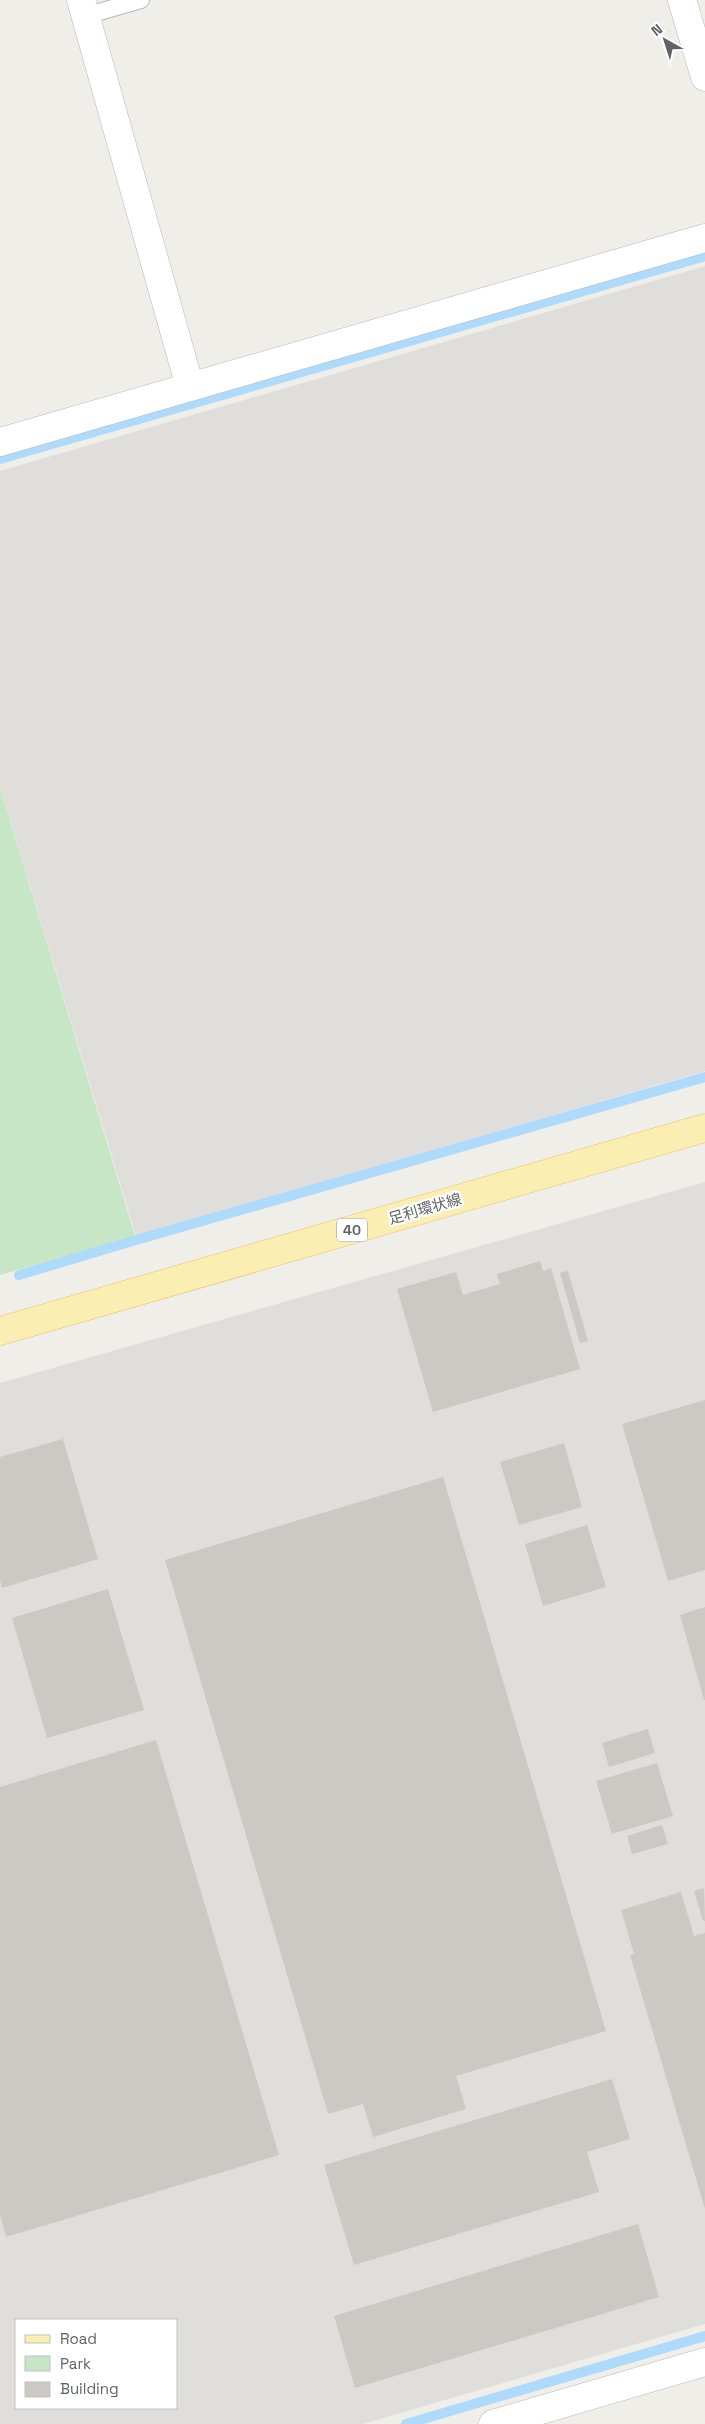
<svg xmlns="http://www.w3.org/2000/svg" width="705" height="2424" viewBox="0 0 705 2424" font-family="'Space Grotesk','Noto Sans JP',sans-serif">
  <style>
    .industrial { fill: #e0deda; fill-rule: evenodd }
    .green { fill: #c7e6c6 }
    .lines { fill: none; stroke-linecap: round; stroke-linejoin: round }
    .stream { stroke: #aedbfb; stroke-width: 10 }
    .building { fill: #ccc9c4 }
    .service-casing { stroke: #b5b8bc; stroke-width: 18 }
    .minor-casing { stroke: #b5b8bc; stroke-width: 29 }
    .primary-casing { stroke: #ebc367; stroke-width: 29 }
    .service { stroke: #fff; stroke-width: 16 }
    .minor { stroke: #fff; stroke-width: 28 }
    .primary { stroke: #fbeeb2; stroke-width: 28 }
    .labels { text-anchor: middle; stroke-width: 4.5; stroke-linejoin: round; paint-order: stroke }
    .shield { fill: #fff; stroke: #8f9295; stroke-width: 1 }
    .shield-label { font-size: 14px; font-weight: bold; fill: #5f6367 }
    .street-label { font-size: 15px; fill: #5f6367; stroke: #fff }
  </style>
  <rect width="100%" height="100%" fill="#f0eee8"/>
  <path class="industrial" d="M705,266V1071L136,1236L0,786V471Z
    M705,1182V2324L363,2424H0V1383ZM16,2320H176V2408H16Z"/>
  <path class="green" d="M0,787L135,1236L0,1275Z"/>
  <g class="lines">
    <path class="stream" d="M0,459L705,256
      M19,1275L136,1240L705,1077
      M406,2424L705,2336"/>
  </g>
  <path class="building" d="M540,1261L543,1271L551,1268L580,1369L433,1412L397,1289L456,1272L463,1295L500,1284L497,1274Z
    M568,1271L588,1341L580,1343L560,1273Z
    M705,1400V1570L668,1581L622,1424Z
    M63,1439L98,1559L2,1588L0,1580V1457Z
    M564,1443L582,1507L519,1525L500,1462Z
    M443,1477L606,2031L456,2076L466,2109L373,2137L363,2104L328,2114L165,1560Z
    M587,1525L606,1587L543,1606L525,1544Z
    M108,1589L144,1710L47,1738L12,1618Z
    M705,1607V1700H704L680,1615Z
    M648,1729L655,1753L609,1767L602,1743Z
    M156,1740L279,2155L6,2237L0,2215V1787Z
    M657,1763L673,1816L612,1834L596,1781Z
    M662,1825L668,1844L632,1854L627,1836Z
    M704,1888L705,1921H703L694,1891Z
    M681,1892L694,1936L705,1933V2209L630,1955L634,1954L621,1910Z
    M612,2079L630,2139L587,2152L599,2192L354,2265L324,2165Z
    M638,2224L659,2297L355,2388L334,2316Z"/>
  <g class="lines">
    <g class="service-casing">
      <path id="service" d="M85,16L141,0"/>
    </g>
    <g class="minor-casing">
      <path id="minor" d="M81,0L190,387
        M682,0L705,77
        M0,442L705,238
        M493,2424L705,2362"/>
    </g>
    <g class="primary-casing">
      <path id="primary" d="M0,1331L705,1128"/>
    </g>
    <use href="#service" class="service"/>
    <use href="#minor" class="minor"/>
    <use href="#primary" class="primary"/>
  </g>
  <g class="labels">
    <rect class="shield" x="337" y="1218.5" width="30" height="23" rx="4"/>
    <g class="shield-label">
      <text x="352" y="1235">40</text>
    </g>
    <g class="street-label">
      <text transform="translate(425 1209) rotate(-16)" y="5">足利環状線</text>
    </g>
  </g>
  <rect x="15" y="2319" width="162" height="90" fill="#ffffff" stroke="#bfc1c2"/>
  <rect x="25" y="2335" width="25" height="8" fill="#fbeeb2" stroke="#bfc1c2"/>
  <text x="60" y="2344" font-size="15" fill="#5f6367">Road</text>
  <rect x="25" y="2356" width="25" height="15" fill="#c7e6c6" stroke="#bfc1c2"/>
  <text x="60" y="2369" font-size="15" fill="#5f6367">Park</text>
  <rect x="25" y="2382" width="25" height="15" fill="#ccc9c4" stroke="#bfc1c2"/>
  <text x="60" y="2394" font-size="15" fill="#5f6367">Building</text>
  <g transform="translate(665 40) rotate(321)" stroke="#ffffff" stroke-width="4" paint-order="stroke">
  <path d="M0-4L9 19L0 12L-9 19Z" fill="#5f6367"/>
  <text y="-8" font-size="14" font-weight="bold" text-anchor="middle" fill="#5f6367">N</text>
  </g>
</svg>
